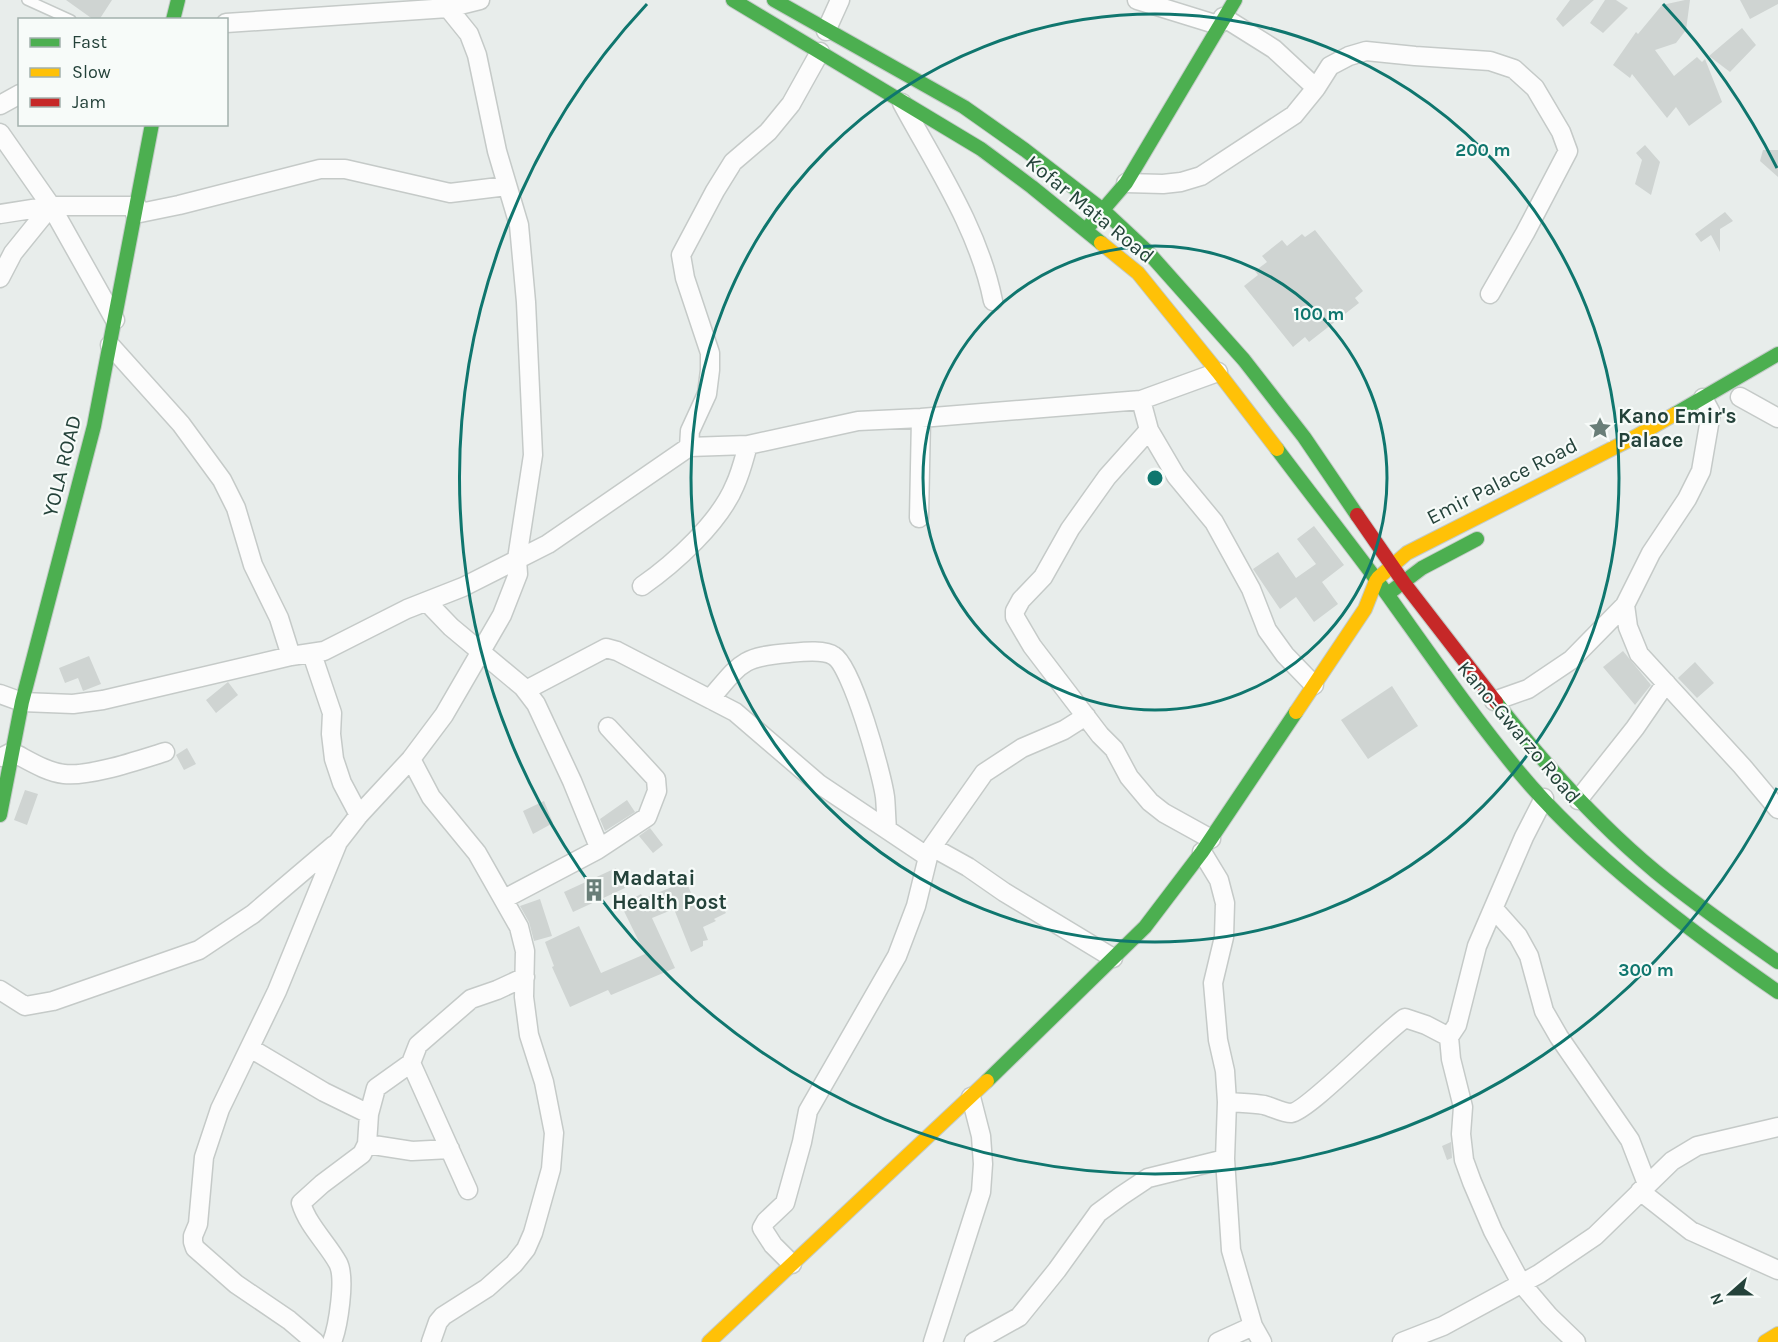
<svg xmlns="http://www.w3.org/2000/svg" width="1778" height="1342" viewBox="0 0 1778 1342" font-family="Karla,sans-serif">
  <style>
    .building { fill: #cfd4d2 }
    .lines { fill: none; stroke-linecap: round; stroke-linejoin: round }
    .lane-casing { stroke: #c5cac8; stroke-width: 12 }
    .street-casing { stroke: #c5cac8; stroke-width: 21 }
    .fast-casing { stroke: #c3cbc8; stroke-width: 16 }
    .slow-casing { stroke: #c3cbc8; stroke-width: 16 }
    .jam-casing { stroke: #c3cbc8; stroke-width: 16 }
    .lane { stroke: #fcfcfc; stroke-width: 9 }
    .street { stroke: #fcfcfc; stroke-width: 18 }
    .fast { stroke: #4caf50; stroke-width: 14 }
    .slow { stroke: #ffc107; stroke-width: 14 }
    .jam { stroke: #c62828; stroke-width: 14 }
    .ring { fill: none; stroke: #0f766e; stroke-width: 3 }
    .labels { text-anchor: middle; stroke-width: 4.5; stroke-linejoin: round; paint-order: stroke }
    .street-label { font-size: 21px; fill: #24423a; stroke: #f7fbf9 }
    .poi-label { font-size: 21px; font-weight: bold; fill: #24423a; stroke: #f7fbf9; text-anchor: start }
    .centre { fill: #0f766e; stroke: #f7fbf9; stroke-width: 3 }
    .ring-label { font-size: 18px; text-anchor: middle; font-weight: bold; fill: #0f766e; stroke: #f7fbf9; stroke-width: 4.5; stroke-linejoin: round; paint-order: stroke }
  </style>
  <rect width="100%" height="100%" fill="#e8edeb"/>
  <path class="building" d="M66,0H112L99,20H94Z
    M1570,0H1594L1563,27L1556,19Z
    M1605,0H1616L1628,8L1603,33L1590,23Z
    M1685,0H1690L1686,30L1676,43L1655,50L1674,76L1697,57L1702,62L1705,59L1722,102L1689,126L1676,107L1667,118L1632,74L1630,78L1613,65L1636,32L1638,34L1662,5Z
    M1740,0H1778V4L1750,19Z
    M1742,28L1756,45L1730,72L1709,56Z
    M1645,145L1660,162L1651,195L1635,184L1642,160L1636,153Z
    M1763,150H1778V177L1760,161Z
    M1725,212L1733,221L1720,229V252L1711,235L1701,242L1695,234Z
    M1315,230L1363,291L1355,298L1359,303L1309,342L1305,337L1293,347L1244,286L1258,275L1255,271L1267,262L1262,256L1282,240L1287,246L1302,234L1305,237Z
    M1314,526L1344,565L1322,582L1338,604L1314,622L1296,597L1280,609L1253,569L1278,552L1296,578L1316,564L1297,539Z
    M1623,651L1651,685L1635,705L1603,667Z
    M89,656L101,684L83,691L78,678L65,683L59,668Z
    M1695,662L1714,683L1697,698L1678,678Z
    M228,682L238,695L216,713L206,700Z
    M1392,686L1418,726L1368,759L1341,720Z
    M187,748L196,764L184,770L176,755Z
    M25,790L38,794L27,825L14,820Z
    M627,800L635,812L605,831L600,819Z
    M544,801L553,823L533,834L523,811Z
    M650,828L663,845L653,853L639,836Z
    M616,868L625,888L573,912L564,892Z
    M686,881L697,907L716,897L726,913L714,919L716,921L703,927L708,940L703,941V946L691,952L674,909L652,918L675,968L611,995L608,990L570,1007L552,967L554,966L545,942L579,926L601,973L645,954L621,905L641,894L643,899Z
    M540,899L552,936L534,941L529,922L520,906Z
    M1451,1142L1452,1158L1447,1160L1442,1146Z"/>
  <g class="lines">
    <g class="lane-casing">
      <path id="lane" d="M27,0L71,20"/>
    </g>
    <g class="street-casing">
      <path id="street" d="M1137,0L1218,25
        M226,23L448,8L480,0
        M826,31L840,0
        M1316,88L1330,66L1349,56L1366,51L1415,56L1490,61L1514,69L1535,88L1561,132L1568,151L1525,233L1490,294
        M902,103C936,166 979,230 993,301
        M0,105L20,94
        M0,133L51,206L115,320
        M1126,183L1163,184L1181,182L1201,176L1294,115L1316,88L1274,49L1223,17
        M0,214L51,206H137
        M135,214L179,205L320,169H345L450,193L507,186
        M0,278L13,253L51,206
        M110,345L181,424L222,480L236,508L253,565L279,618L291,656
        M1740,397L1778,418
        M1703,398L1711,413L1701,471L1687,499L1651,553L1625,605L1628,627L1639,654L1742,766L1778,809
        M1141,400L1149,430L1176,476L1214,522L1251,589L1267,630L1285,655L1314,685
        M1149,430L1107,477L1070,529L1043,577L1021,600L1015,611V617L1032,646L1100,735L1114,749L1129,777L1150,802L1164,813L1211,839
        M689,447L690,431L707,394L710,370V353L685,278L681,255L715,191L733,162L768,132L791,104L820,52
        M919,518L921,418
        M642,586C675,563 720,522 735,485C741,472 744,459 748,445
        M427,602L451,627L523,687L536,704L572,781L599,847
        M312,654L332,713L331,734L334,759L342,783L359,815
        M526,690L606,648L617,651L735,712L819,784L928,857
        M0,694L22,702L73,704L103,700L291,656L324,651L407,609L463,587L548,544L689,447L748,445L858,421L921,418L1141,400L1218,372
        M710,699C741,663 741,657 789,653C801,652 824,649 834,656C852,666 882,774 885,797C886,807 886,818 887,829
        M1494,701L1528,689L1571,660L1625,605
        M2,757L12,752C28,760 46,772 64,774C90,777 139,760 165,752
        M411,759L431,797L477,853L519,927L525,951L524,997L529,1035L544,1082L554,1133L551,1169L533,1233L526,1249L514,1264L487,1288L443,1316L438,1322L431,1342
        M1544,798L1524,837L1477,946L1457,1025L1449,1037L1451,1059L1463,1107L1461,1134L1464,1160L1472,1182L1493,1231L1521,1283L1549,1316L1576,1342
        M1578,800L1635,728L1666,683
        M932,847L968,867L1004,892L1113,958
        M1202,852L1219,880L1225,903L1224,937L1213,983L1218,1040L1225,1071L1227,1102L1225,1159L1231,1250L1253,1326L1262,1342
        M504,899L597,850L647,817L657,791L656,779L608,727
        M1494,909L1518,936L1529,956L1544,1011L1559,1037L1630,1140L1647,1184
        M0,990L25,1006L53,1001L199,950L253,914L334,845
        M250,1048L324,1092L369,1114
        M411,1063L468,1190
        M1227,1102C1239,1103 1252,1103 1264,1105C1272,1107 1283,1113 1291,1113C1308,1111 1383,1033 1405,1018L1426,1025L1449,1037
        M367,1144L412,1151L450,1149
        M1640,1191L1691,1231L1778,1270
        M792,1264L773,1245L762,1228L766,1221L785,1203L802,1142L808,1111L897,956L916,906L928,857L932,847L984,773L1022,748L1064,730L1086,716
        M315,1342L289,1320L236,1284L195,1248L193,1242V1236L198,1224L204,1157L220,1109L277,991L338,842L359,815L411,759L444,715L502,615L518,574L517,559L533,455L526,302L519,225L497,151L477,55L469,34L448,8
        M332,1342C338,1327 346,1278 338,1263C327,1243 308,1226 301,1203L322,1184L362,1154L367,1144L369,1114L376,1088L411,1063L418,1045L471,999L497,990L525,977
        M933,1342L981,1192L983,1164L981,1136L971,1097
        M974,1342L1019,1317L1057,1270L1098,1213L1121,1196L1148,1178L1225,1159
        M1218,1342L1253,1326
        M1402,1342L1443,1326L1539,1274L1595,1236L1672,1161L1697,1146L1778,1127"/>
    </g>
    <g class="fast-casing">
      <path id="fast" d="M733,0L981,149L1032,187L1101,243
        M774,0L964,107L1025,150L1103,210L1147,251L1244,360L1304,437L1357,515
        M173,20L178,0
        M1089,226L1126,183L1235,0
        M1675,414L1778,354
        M1277,449C1313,497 1351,545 1387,594C1430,654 1472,715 1519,772C1588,855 1690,931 1778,992
        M1389,593L1422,568L1477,539
        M1496,702C1544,764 1596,822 1656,872C1695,904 1737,933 1778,962
        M0,815L22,702L94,426L152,124
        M987,1081L1145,927L1202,852L1296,712"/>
    </g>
    <g class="slow-casing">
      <path id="slow" d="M1101,243L1138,273L1218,372L1277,449
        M1378,578L1407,553L1635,437L1675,414
        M1296,712L1365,609L1376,581
        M709,1342L987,1081
        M1765,1342L1778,1334"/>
    </g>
    <g class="jam-casing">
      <path id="jam" d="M1357,515L1404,583L1496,702"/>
    </g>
    <use href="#lane" class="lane"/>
    <use href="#street" class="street"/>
    <use href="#fast" class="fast"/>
    <use href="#slow" class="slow"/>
    <use href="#jam" class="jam"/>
  </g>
  <g class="ring">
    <circle cx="1155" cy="478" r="232"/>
    <circle cx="1155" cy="478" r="464"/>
    <path d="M1777 788A695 695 0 1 1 647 4M1663 4A695 695 0 0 1 1777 168"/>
  </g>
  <defs>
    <g id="sight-bare" transform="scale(1.8)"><path d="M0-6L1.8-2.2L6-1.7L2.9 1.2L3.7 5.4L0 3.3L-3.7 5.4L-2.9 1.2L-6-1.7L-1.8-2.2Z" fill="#697e78" stroke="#f7fbf9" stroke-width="2.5" paint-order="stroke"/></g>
    <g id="building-bare" transform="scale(1.8)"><path d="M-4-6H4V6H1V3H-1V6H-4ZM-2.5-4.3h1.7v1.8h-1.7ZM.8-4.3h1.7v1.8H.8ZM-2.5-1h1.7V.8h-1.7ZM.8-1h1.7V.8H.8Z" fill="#697e78" stroke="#f7fbf9" stroke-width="2.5" paint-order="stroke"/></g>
  </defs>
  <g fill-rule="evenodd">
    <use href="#sight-bare" x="1600" y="428"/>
    <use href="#building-bare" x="594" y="890"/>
  </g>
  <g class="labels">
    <g class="street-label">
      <text transform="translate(1090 209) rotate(39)" y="7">Kofar Mata Road</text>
      <text transform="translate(62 466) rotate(-76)" y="7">YOLA ROAD</text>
      <text transform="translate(1502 481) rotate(-27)" y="7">Emir Palace Road</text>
      <text transform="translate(1519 732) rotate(50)" y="7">Kano-Gwarzo Road</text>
    </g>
    <g class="poi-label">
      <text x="1618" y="423">Kano Emir's<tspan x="1618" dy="24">Palace</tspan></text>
      <text x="612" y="885">Madatai<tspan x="612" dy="24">Health Post</tspan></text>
    </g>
  </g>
  <circle cx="1155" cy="478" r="9" class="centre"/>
  <g class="ring-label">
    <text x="1483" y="156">200 m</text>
    <text x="1319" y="320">100 m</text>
    <text x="1646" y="976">300 m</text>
  </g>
  <rect x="18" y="18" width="210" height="108" fill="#f7fbf9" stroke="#a3b1ad" stroke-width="1.5"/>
  <rect x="30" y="38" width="30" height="9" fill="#4caf50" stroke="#a3b1ad" stroke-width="1.5"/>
  <text x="72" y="48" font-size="18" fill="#24423a">Fast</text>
  <rect x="30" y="68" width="30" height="9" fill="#ffc107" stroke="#a3b1ad" stroke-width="1.5"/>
  <text x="72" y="78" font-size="18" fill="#24423a">Slow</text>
  <rect x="30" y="98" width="30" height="9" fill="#c62828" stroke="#a3b1ad" stroke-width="1.5"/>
  <text x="72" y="108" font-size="18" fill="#24423a">Jam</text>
  <g transform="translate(1730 1294) rotate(249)" stroke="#f7fbf9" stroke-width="4.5" paint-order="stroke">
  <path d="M0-4.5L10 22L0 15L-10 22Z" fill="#24423a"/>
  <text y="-9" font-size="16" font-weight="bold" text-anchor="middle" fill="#24423a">N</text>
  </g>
</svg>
